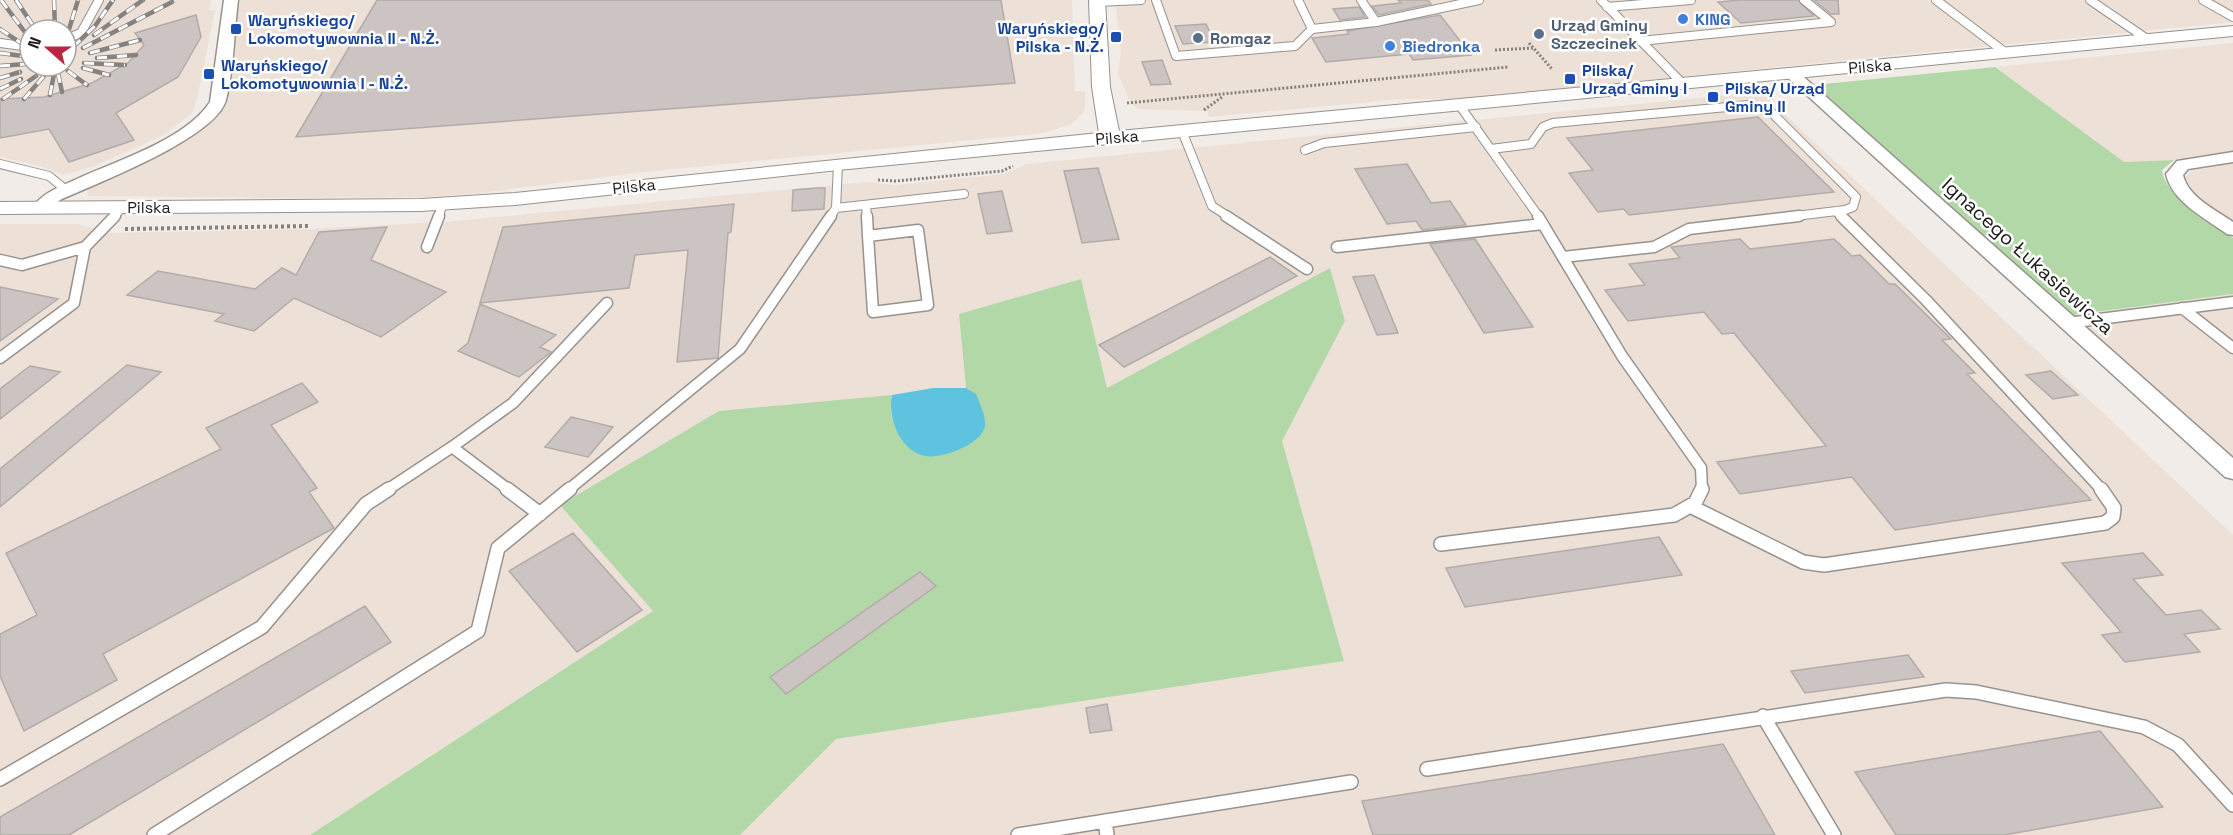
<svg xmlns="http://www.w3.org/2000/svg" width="2233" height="835" viewBox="0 0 2233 835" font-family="'Space Grotesk',sans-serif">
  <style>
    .built { fill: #ece0d7; fill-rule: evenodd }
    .green { fill: #b1d8a6 }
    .water { fill: #5dc3de }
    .building { fill: #cbc4c2; stroke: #b2aca9; stroke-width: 1.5 }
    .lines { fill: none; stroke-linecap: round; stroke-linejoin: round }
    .service-far2-casing { stroke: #97928e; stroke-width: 10 }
    .service-far1-casing { stroke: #97928e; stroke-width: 13 }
    .service-casing { stroke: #97928e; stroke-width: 16 }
    .minor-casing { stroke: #97928e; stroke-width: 3 }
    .tertiary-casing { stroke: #97928e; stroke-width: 2 }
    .path-far1 { stroke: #84807e; stroke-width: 3; stroke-dasharray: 2 2; stroke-linecap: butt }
    .path { stroke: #84807e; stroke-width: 4; stroke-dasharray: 3 3; stroke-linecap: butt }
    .service-far2 { stroke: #fff; stroke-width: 8 }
    .service-far1 { stroke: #fff; stroke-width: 10 }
    .service { stroke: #fff; stroke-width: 13 }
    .minor { fill: #fff; fill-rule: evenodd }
    .tertiary { fill: #fff; fill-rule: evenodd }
    .rail-casing { stroke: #868280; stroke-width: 4.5 }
    .rail { stroke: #fff; stroke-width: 3; stroke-dasharray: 10; stroke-linecap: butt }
    .shop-dot { fill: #3f7fe0; stroke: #fff; stroke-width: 2 }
    .transit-dot { fill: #1a4fb4; stroke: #fff; stroke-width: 2 }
    .service-dot { fill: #5c6f8a; stroke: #fff; stroke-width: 2 }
    .labels { text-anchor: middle; stroke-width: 5; stroke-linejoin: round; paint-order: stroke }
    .far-shop-label { font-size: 16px; font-weight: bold; fill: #366cbe; stroke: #fff; text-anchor: start }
    .far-transit-label { font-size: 16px; font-weight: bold; fill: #164399; stroke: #fff; text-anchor: start }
    .far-service-label { font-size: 16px; font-weight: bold; fill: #4e5e75; stroke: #fff; text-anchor: start }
    .far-street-label { font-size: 16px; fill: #1e1c1b; stroke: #fff }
    .street-label { font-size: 20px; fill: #1e1c1b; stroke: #fff }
  </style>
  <rect width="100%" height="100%" fill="#f1ece8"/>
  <path class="built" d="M0,0H211L209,10H215L196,104L192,113L164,135L95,166L63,175L40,166L0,157ZM30,30H66V66H30Z
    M238,0H1072L1075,91H1085V107L1083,113L1071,124L1043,133L643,172L482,193L426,197L269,198L88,196L87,190L91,185L192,136L222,111L229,90L228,67Z
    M1115,0H2233V22L1455,99H1400L1209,117L1207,111L1140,109L1131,104L1118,74L1121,51Z
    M2233,43V151L2174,160L2124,162L1995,67Z
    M1761,92L2233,535V835H740L836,739L1344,661L1282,441L1345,321L1330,269L1107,388L1081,280L959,314L966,388H933L892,395L719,411L653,611L310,835H0V224H78L108,233L309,229L445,222L868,182L895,185L1004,174L1027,164Z
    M2233,163V222L2195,194L2185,177L2193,170Z
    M2233,294V459L2072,315Z"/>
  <path class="green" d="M1995,67L2124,162L2174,160L2162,170C2164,196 2213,223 2233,238V294L2072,315L1814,85Z
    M1330,268L1345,321L1282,441L1344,661L836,739L740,835H310L653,611L560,505L719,411L892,395C886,421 902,445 925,456L976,395L966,388L959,314L1081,279L1107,388Z"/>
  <path class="water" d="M933,388H966L976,394C980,404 986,416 985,426C981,445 942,459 925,456C900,451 887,417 892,395Z"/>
  <path class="building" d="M377,0H1001L1015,83L296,137Z
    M1398,0H1428L1431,4L1379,15L1372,6L1401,3Z
    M1740,0H1798L1814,16L1741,23L1718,2Z
    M1814,0H1838L1839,14H1831Z
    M1359,7L1365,17L1340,20L1333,9Z
    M196,15L201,37L178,77L116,113L134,140L69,162L49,129L0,138V99L44,97L92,83L128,63L144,45L135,33Z
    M1440,15L1471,55L1413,60L1409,54L1326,62L1312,38L1349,34L1347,31Z
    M1206,24L1215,42L1183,44L1175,26Z
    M1162,60L1171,84L1151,85L1142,62Z
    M1758,117L1834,192L1629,215L1624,209L1598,212L1569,173L1593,170L1567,138Z
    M1407,164L1431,203L1450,201L1466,225L1422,230L1416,221L1387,224L1355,169Z
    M1098,168L1119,239L1082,243L1064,171Z
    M817,188H825L824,209L792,211L793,190Z
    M1002,191L1012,231L987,234L978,194Z
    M734,204L731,232L728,233L718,358L677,362L688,250L635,255L629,288L480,303L503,227Z
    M387,227L371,260L446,292L381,337L294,298L254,331L215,321L224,314L127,295L158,271L255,289L282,268L296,275L319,232Z
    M1475,239L1533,327L1484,333L1430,244Z
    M1740,239L1750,249L1834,239L1852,256L1860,255L1889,284H1895L1951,339L1942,340L1975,373L1967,374L2091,500L1895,530L1852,477L1740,494L1717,462L1826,446L1734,333L1722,334L1704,312L1628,321L1605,290L1645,285L1629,264L1680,258L1671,247Z
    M1270,257L1297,276L1124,367L1099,345Z
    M1374,275L1398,333L1377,335L1353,277Z
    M0,287L58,299L0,341Z
    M480,304L556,335L540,347L551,352L519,377L458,351L468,343Z
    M127,365L161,372L0,507V469Z
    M30,366L60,372L0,419V389Z
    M2051,371L2078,395L2053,399L2026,375Z
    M302,383L318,402L271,425L317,488L309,492L334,528L103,654L117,680L24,731L0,676V634L37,615L6,553L221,449L206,428Z
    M571,417L613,427L588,457L545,447Z
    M573,533L642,610L577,652L509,571Z
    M1659,537L1682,575L1465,607L1446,568Z
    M2143,553L2163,575L2133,579L2166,615L2201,610L2220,629L2184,634L2200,652L2125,662L2102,635L2121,632L2062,563Z
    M920,572L936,586L786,694L770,677Z
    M365,606L391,642L69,835H0V817Z
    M1908,655L1924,677L1805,693L1791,671Z
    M1107,704L1112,730L1090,733L1086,708Z
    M2100,731L2163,807L2004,835H1896L1855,772Z
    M1723,744L1775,835H1373L1362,801Z"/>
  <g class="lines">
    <g class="service-far2-casing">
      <path id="service-far2" d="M1156,0L1176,56L1295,46L1312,29L1376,22L1479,0
        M1298,0L1312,29
        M1361,0L1376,22
        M1601,0L1683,84
        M1936,0L2006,53
        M2090,0L2147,39
        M2203,0L2233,17
        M1097,2L1141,0
        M1607,7L1691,0
        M66,39L81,33L99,0
        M1640,41L1831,22L1804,0
        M0,43L30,47
        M1460,106L1539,217
        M1182,131L1212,206L1229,217
        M1491,149L1531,144L1543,127L1553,123L1749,105L1772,113L1856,197L1853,207L1845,210L1787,217
        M1305,150L1324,143L1476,127
        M0,164L49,176L66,190
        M866,205L867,217
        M836,208L964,194
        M1836,211L1842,217
        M113,217L123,207
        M438,217L443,204
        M830,217L836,208L838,164"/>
    </g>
    <g class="service-far1-casing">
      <path id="service-far1" d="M867,216L868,236
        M1226,216L1307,269
        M1538,216L1622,356L1701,468L1702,490
        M1841,216L1926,300L2102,490
        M918,230L928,305L873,312L868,236Z
        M427,247L439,216
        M1337,247L1543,224
        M1563,257L1654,247L1689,229L1799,216
        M0,260L22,265L85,247
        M2182,308L2233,348
        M2068,323L2233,302
        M0,358L74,303L85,247L115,216
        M452,447L513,403L607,303
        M387,490L452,447L509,490
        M568,490L740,349L831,216"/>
    </g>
    <g class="service-casing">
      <path id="service" d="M507,489L540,514
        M1692,507L1803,562L1824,565L2105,523L2113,517L2114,508L2101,489
        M1441,544L1674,515L1695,503L1702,489
        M1763,716L1834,835
        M1427,769L1946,690L1976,692L2144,727L2178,745L2233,805
        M0,779L262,627L366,504L389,489
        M1105,821L1107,835
        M154,835L478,631L498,548L570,489
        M1018,835L1351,782"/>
    </g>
    <g class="minor-casing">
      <path id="minor" d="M224,0H238C234,32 234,69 226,100C216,138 97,183 60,200L47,212H35L32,208C43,192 62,186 79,178C119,160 186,139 210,102Z
        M1792,69L1797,71L2233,458V479L2225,477L1787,77L1784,74Z
        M2233,152V162L2188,169L2183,175C2188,197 2216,210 2233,222V235L2227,234C2205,218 2172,202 2166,174L2177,161Z"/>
    </g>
    <g class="tertiary-casing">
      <path id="tertiary" d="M1089,0H1105L1110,87L1119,131L2233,26V36L838,170L515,205L421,211L0,214V202L421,199L515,193L1099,133L1092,87Z"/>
    </g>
    <path class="path-far1" d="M1529,43L1552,69
      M1495,50L1533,48
      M1127,103L1508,67
      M1204,110L1222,97
      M878,180L896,181L1002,171L1013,166"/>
    <path class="path" d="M125,229L309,226"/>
    <use href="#service-far2" class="service-far2"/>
    <use href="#service-far1" class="service-far1"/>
    <use href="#service" class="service"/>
    <use href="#minor" class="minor"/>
    <use href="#tertiary" class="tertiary"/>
    <g class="rail-casing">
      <path id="rail" d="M1,0L30,39
        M16,0L36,30
        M54,0L55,30
        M0,29L30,49
        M94,35L143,0
        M66,39L78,0
        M73,47L95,26L113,0
        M83,48L172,2
        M0,53L30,57
        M90,53L140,40
        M97,58L136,55
        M84,63L125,65
        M0,66L25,64
        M83,68L109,75
        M68,71L87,85
        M58,73L62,92
        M0,78L20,72
        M0,89L21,79
        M50,95L54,74
        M3,99L36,76
        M24,99L44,76"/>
    </g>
    <use href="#rail" class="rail"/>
  </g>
  <g class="shop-dot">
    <circle cx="1683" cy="19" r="6"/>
    <circle cx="1390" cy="46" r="6"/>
  </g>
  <g class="transit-dot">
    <rect x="230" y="23" width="12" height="12" rx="3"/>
    <rect x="1110" y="31" width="12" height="12" rx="3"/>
    <rect x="203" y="68" width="12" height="12" rx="3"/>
    <rect x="1564" y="73" width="12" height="12" rx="3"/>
    <rect x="1707" y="91" width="12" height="12" rx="3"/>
  </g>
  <g class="service-dot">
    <circle cx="1539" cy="34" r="6"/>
    <circle cx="1198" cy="38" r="6"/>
  </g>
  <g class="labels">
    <g class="far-shop-label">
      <text x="1695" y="25">KING</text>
      <text x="1402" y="52">Biedronka</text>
    </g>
    <g class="far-transit-label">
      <text x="248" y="26">Waryńskiego/<tspan x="248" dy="18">Lokomotywownia II - N.Ż.</tspan></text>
      <text x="1104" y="34" text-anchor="end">Waryńskiego/<tspan x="1104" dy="18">Pilska - N.Ż.</tspan></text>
      <text x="221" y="71">Waryńskiego/<tspan x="221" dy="18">Lokomotywownia I - N.Ż.</tspan></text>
      <text x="1582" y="76">Pilska/<tspan x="1582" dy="18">Urząd Gminy I</tspan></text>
      <text x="1725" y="94">Pilska/ Urząd<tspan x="1725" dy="18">Gminy II</tspan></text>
    </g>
    <g class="far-service-label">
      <text x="1551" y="31">Urząd Gminy<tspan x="1551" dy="18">Szczecinek</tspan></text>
      <text x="1210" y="44">Romgaz</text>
    </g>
    <g class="far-street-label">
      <text transform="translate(1870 66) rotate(-5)" y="6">Pilska</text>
      <text transform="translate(1117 137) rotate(-5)" y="6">Pilska</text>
      <text transform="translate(634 186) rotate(-6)" y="6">Pilska</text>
      <text x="149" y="213">Pilska</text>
    </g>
    <g class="street-label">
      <text transform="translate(2028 256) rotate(42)" y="7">Ignacego Łukasiewicza</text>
    </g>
  </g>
  <g transform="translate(48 48) rotate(291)"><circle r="28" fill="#ffffff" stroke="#a5a4a4" stroke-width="1.5"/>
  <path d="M0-4.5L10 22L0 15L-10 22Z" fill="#b82642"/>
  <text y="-9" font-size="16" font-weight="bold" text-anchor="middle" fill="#1e1c1b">N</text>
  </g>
</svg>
